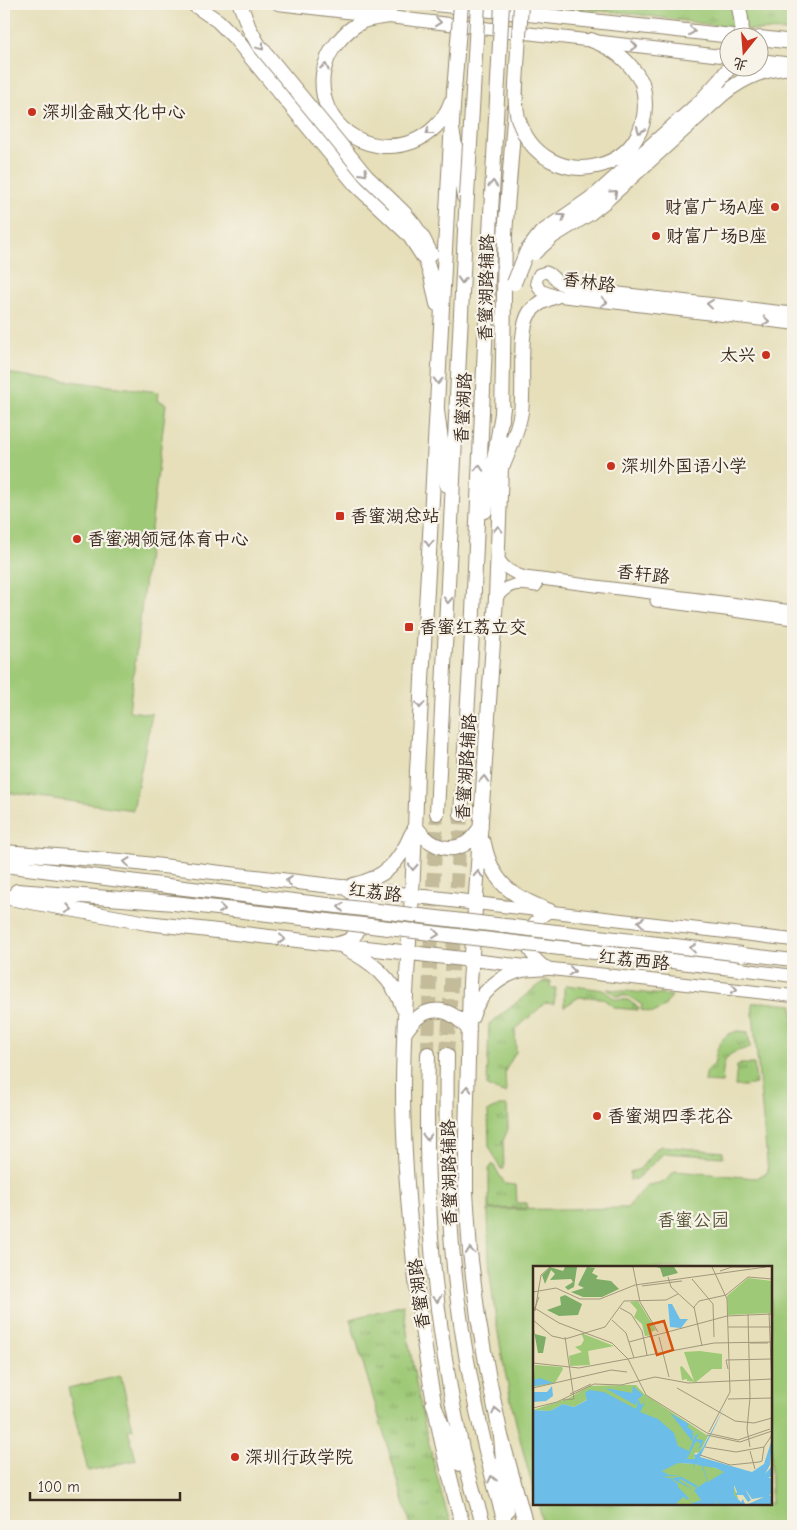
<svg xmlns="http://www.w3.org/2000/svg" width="797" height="1530" viewBox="0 0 797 1530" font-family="'Comic Neue','LXGW WenKai TC',sans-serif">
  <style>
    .grass { fill: url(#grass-tufts); stroke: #6c7a4a }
    .park { fill: #9ec976; stroke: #6c7a4a }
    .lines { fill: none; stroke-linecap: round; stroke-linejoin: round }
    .trunk-tunnel { stroke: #c4bb9b; stroke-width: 14; stroke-dasharray: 14 7; stroke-linecap: butt }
    .tertiary-casing { stroke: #90846c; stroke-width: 13 }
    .secondary-casing { stroke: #90846c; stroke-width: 14 }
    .primary-casing { stroke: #90846c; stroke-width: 16 }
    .trunk-casing { stroke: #90846c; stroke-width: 16 }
    .tertiary { stroke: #fff; stroke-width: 11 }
    .secondary { stroke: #fff; stroke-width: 12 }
    .primary { stroke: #fff; stroke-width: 14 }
    .trunk { stroke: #fff; stroke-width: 14 }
    .primary-bridge-casing { stroke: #90846c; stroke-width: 16; stroke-linecap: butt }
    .trunk-bridge-casing { stroke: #90846c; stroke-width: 16; stroke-linecap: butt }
    .primary-bridge { stroke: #fff; stroke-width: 14 }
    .trunk-bridge { stroke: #fff; stroke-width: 14 }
    .oneway { stroke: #a79f9a }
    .poi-dot { fill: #c8321e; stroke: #f7f3e8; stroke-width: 2 }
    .labels { text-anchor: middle; stroke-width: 4.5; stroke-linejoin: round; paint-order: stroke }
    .poi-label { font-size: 18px; fill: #3b2a1e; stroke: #f7f3e8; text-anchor: start }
    .street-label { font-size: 18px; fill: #3b2a1e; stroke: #f7f3e8 }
    .park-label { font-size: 18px; fill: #545234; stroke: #f7f3e8 }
    .inset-river { fill: none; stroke: #6cbde8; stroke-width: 2.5 }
    .inset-road { fill: none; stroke: #a2977c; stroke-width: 1 }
    .view { fill: #d7540e; fill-opacity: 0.15; stroke: #d7540e; stroke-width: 2.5 }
    .inset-edge { fill: none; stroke: #3b2a1e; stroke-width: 2.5 }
  </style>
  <defs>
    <pattern id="grass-tufts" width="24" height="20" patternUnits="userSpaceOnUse" patternTransform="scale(1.25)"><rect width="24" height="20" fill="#9ec976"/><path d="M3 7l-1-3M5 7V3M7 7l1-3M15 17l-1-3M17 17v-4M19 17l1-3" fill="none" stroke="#82a360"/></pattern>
  </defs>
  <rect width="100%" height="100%" fill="#f7f3e8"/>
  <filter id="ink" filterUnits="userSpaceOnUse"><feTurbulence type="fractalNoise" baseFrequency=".02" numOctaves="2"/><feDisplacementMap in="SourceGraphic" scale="10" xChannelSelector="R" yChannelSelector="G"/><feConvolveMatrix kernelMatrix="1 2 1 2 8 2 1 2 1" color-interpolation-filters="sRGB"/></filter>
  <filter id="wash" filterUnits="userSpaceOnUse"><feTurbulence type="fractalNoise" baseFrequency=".0096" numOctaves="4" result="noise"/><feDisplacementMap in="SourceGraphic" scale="20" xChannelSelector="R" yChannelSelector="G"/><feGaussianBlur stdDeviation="1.12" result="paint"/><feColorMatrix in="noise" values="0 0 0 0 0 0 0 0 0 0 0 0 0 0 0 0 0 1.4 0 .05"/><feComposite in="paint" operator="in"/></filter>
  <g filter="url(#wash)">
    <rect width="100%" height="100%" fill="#e6dfba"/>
    <path class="grass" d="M526,4H755L793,8V31L749,30L627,13Z
      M544,981H551L550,988H556L554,1004L545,1003L515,1030L516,1052L505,1071L506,1093L500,1092L487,1086L489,1024Z
      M567,985L603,990L615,999L628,1000L639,1008L638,1010L615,1008L602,998L579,997L564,1007V988Z
      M607,989L672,996L663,1008L653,1013L641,1010L642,1005L628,996H616Z
      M738,1031L748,1032L750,1048C735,1051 724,1053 723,1071C722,1076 723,1079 722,1083L705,1082C706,1074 706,1069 714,1065C717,1048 719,1035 738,1031Z
      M740,1064H754L756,1084L745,1086H735L737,1066Z
      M499,1106H507L508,1129L503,1141L504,1169H501L489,1146L488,1111Z
      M662,1146L723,1152V1157L664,1153L636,1179L630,1180V1172L640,1169L657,1148Z
      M493,1164L505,1184L516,1185L517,1203H527V1208L489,1209V1169Z
      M403,1305C414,1380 429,1454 451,1526H411L350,1319Z"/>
    <path class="park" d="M4,373L159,392L158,400L166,404L129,711L152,714L133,810L4,792Z
      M764,1002L793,1005V1526H544L538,1504H771V1268H534V1492C514,1421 498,1348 490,1274C488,1254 489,1233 488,1213V1210L627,1208L648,1185L664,1182L675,1171L756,1178L768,1172L752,1003Z
      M121,1376L133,1429L128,1430L136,1460L88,1471L68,1388Z"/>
  </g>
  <g filter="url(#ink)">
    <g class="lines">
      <path class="trunk-tunnel" d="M428,1054L431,924L437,813
        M447,1055L461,814"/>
      <g class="tertiary-casing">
        <path id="tertiary" d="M793,313L567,287C557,285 555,275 546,272L539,274L536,282L540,290L556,296L793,324
          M497,556C503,568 512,573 525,577L793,611
          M496,598C510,582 517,583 536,586
          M656,601L793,619"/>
      </g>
      <g class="secondary-casing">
        <path id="secondary" d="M278,4L730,57
          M760,60L792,64
          M476,903L793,940
          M742,954L793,960
          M472,960L793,996
          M546,968C519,948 522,927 550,911
          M740,969L793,976"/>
      </g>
      <g class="primary-casing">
        <path id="primary" d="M193,4L218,21L234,37L356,185L409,235L426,261L431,276L437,304
          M435,4L751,38
          M390,16C381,17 372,18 363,21C353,26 344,34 337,43C329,52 325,63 323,74C317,125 366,158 412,142C430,135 445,120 451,102
          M760,38L793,42
          M591,40C615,49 629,60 642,83
          M454,91C446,214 441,337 434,460C429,564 422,668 417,771C416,812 414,853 412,894C408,959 403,1025 403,1090C403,1141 407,1191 412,1242C421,1338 436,1433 463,1526
          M723,94C746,76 765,69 793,67
          M394,203C411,218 422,234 431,254
          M502,420L505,234L515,107
          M502,442L496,598L470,983L466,1136V1192L470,1252L478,1317L489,1379L501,1436L526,1526
          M504,463C511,446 518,430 521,412C525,387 517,330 530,312C537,303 546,300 556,296
          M415,825C425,842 445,855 465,844C472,840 476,833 481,827
          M484,843C492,884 513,897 550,911
          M4,852L120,861L476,903
          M4,865L176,887
          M353,885C385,878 399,863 412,833
          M17,891L174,903
          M4,897L147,923L472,960
          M338,944C342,943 346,942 349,940C360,933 364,916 361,904C358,896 351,892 345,887
          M345,948C372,962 393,978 403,1008
          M472,1017C478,994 499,976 522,970C530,969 538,969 546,968
          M404,1034C422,1004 447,1003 469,1030"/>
      </g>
      <g class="trunk-casing">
        <path id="trunk" d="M452,129L464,197
          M437,411L447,485
          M485,511L503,408
          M437,813L465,231
          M461,814L472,634L490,233
          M428,1054C427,1097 426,1140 428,1183C431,1272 443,1362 462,1449C468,1475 476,1501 484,1526
          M447,1055C446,1110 446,1164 450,1218C456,1322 477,1426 506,1526
          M433,1403L444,1430L460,1464
          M501,1436L507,1511"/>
      </g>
      <use href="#tertiary" class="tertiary"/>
      <use href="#secondary" class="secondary"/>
      <use href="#primary" class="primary"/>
      <use href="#trunk" class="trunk"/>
      <g class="primary-bridge-casing">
        <path id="primary-bridge" d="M240,4L249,28L258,44L366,176L394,203
          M521,4C520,25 518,47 517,68C516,85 514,102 518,118C543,201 665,174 642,83
          M738,4C741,15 743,26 741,38
          M454,91L461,4
          M534,253L553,236L589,214L604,202L723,94
          M514,283L527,251L541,233L597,194L700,102L719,81L730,67
          M176,887L742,954
          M174,903L740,969"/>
      </g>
      <g class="trunk-bridge-casing">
        <path id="trunk-bridge" d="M465,231L478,4
          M490,233L502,4"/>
      </g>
      <use href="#primary-bridge" class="primary-bridge"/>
      <use href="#trunk-bridge" class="trunk-bridge"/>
    </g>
    <defs><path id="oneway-chevron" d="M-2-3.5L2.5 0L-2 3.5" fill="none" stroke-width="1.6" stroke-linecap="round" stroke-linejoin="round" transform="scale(1.25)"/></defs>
    <g class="oneway">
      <use href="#oneway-chevron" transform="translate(438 22) rotate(7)"/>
      <use href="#oneway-chevron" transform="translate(692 31) rotate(6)"/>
      <use href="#oneway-chevron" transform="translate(634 46) rotate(7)"/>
      <use href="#oneway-chevron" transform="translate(261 47) rotate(53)"/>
      <use href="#oneway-chevron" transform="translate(325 67) rotate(-76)"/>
      <use href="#oneway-chevron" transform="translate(640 130) rotate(112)"/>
      <use href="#oneway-chevron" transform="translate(429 132) rotate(143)"/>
      <use href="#oneway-chevron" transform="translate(364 173) rotate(48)"/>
      <use href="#oneway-chevron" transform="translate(493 184) rotate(-87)"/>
      <use href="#oneway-chevron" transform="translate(614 193) rotate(-42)"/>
      <use href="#oneway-chevron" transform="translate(562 217) rotate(-34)"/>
      <use href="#oneway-chevron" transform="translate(462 280) rotate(93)"/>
      <use href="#oneway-chevron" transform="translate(604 302) rotate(7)"/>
      <use href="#oneway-chevron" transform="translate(710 304) rotate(-174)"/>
      <use href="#oneway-chevron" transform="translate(766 321) rotate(6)"/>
      <use href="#oneway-chevron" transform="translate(438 381) rotate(93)"/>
      <use href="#oneway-chevron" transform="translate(479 468) rotate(-87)"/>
      <use href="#oneway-chevron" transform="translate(498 529) rotate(-88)"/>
      <use href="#oneway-chevron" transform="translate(429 543) rotate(93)"/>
      <use href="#oneway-chevron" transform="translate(448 600) rotate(93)"/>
      <use href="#oneway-chevron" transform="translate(420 705) rotate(93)"/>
      <use href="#oneway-chevron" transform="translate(484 779) rotate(-86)"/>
      <use href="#oneway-chevron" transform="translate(127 862) rotate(-173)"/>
      <use href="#oneway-chevron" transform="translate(413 867) rotate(93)"/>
      <use href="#oneway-chevron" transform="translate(478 874) rotate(-87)"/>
      <use href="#oneway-chevron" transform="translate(289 881) rotate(-173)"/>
      <use href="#oneway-chevron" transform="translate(341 907) rotate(-173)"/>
      <use href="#oneway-chevron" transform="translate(69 909) rotate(11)"/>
      <use href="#oneway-chevron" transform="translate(222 909) rotate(7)"/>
      <use href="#oneway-chevron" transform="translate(641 922) rotate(-173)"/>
      <use href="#oneway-chevron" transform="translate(436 934) rotate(7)"/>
      <use href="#oneway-chevron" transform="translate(282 939) rotate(6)"/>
      <use href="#oneway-chevron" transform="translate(693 948) rotate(-173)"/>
      <use href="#oneway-chevron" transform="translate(572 971) rotate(6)"/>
      <use href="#oneway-chevron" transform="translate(734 989) rotate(6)"/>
      <use href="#oneway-chevron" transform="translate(467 1089) rotate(-88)"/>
      <use href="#oneway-chevron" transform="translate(427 1137) rotate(90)"/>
      <use href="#oneway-chevron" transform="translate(470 1251) rotate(-95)"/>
      <use href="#oneway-chevron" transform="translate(437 1299) rotate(83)"/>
      <use href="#oneway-chevron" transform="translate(496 1411) rotate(-102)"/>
      <use href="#oneway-chevron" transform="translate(492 1479) rotate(-103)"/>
    </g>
  </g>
  <g class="poi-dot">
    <circle cx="32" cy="112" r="5"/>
    <circle cx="775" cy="207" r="5"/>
    <circle cx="656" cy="236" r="5"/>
    <circle cx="766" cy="355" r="5"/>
    <circle cx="611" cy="466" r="5"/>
    <rect x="335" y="511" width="10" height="10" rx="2.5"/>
    <circle cx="77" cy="539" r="5"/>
    <rect x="404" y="622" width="10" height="10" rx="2.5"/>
    <circle cx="597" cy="1116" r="5"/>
    <circle cx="235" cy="1457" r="5"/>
  </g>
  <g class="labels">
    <g class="poi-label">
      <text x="42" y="118">深圳金融文化中心</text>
      <text x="765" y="213" text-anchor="end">财富广场A座</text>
      <text x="666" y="242">财富广场B座</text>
      <text x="756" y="361" text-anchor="end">太兴</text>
      <text x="621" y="472">深圳外国语小学</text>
      <text x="350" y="522">香蜜湖总站</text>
      <text x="87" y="545">香蜜湖领冠体育中心</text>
      <text x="419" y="633">香蜜红荔立交</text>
      <text x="607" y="1122">香蜜湖四季花谷</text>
      <text x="245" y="1463">深圳行政学院</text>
    </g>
    <g class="street-label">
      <text transform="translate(589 282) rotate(8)" y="6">香林路</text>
      <text transform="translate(486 288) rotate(-89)" y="6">香蜜湖路辅路</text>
      <text transform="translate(463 408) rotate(-87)" y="6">香蜜湖路</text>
      <text transform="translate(643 574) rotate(7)" y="6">香轩路</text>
      <text transform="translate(466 767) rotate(-86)" y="6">香蜜湖路辅路</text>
      <text transform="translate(375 892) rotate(7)" y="6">红荔路</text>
      <text transform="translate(634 960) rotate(6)" y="6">红荔西路</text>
      <text transform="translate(449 1173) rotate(-91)" y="6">香蜜湖路辅路</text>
      <text transform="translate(419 1294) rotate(-97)" y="6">香蜜湖路</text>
    </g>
    <g class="park-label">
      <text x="693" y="1226">香蜜公园</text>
    </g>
  </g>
  <g transform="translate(533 1266)">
    <rect width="239" height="239" fill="#e6dfba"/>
    <path d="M167,85L189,88V103H179L163,116L154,115V113L149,114L147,101L149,100L161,115L151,86Z" fill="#9ec976"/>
    <path d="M17,1L30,5L32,1H44L41,21L35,24L32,21L40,16L38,13L17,14L22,8L18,4L12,18L9,9ZM54,1L62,2L59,7L65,10L63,13L78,15L86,23L69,31H50L38,26L51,22L45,19ZM123,1H141L145,7L130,11L127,2ZM32,29L49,38L45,49L26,50L14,44L28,39L27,31ZM0,60L2,68L13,71L10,87H5Z" fill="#7ead67"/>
    <path d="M215,12L239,15V47L195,49L194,30ZM105,35L123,64L118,66L119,69L112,70L109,58L101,51L104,44L97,36ZM48,67L81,80L55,85L57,99L37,100L36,90L49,86L42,81L48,79L51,74ZM2,99L29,101L30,103L22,117L0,121ZM94,119H103L111,128L175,170L167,186L161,187L162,193H153L158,184L151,192L55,133L41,141L30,138L17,145L0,144L36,132L56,120ZM134,196L173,199L204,209L201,221L205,232L198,238H52Z" fill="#9ec976"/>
    <path d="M135,38H139L147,53H155L148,62L137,61ZM7,112L20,117L1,120V126H14L19,120L20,130L13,135L0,136V114ZM100,120L110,129L105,133L108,139L112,136L107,146L125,153L141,167L145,180L156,185L162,170L166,167L163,173L170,174L169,180L167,182L165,183L168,178L163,175L154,193H162L161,187L163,189L169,183L191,142L167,191L219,206L231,198L239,173L237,199L232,208L239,200L238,211H235L239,213V228L236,229L239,230V238H215L231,231L219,233L212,223L218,234L215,236L210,229H202L204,226L201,219V229L208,236L210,233L212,238H185L182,233L184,238H160L155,233L160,237L168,234L161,224L137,212L145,218V224L151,230L143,238H0V144L17,145L30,138L41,141L54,134L52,127L56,124L71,126L103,143L105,135L102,139L72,122L99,127ZM145,197L161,198L160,204L162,198L169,200L174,215L161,224L144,213L129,211L148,209H136L129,205ZM170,200L183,202L191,206L175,216ZM137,147L156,158L154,161L160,165V176Z" fill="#6cbde8" fill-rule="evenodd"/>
    <path class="inset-river" d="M141,213L148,212L164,221M144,222L155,233"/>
    <path class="inset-road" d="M100,1L107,36L125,66M187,5L199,1H217M135,11L138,21L161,42M159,13L180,38L181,71M109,20L149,15M0,26L23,22L47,33H67L102,19L233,1M0,41L26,57L79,77L95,93L113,129L174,167L205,174L237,163M87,42L98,48L109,65L114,89M2,45L8,9L17,1M0,47L6,31M236,47L239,121M215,48L217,132L214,163L217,181M0,54L19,70L32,73L72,61L91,35L133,34L145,28M79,54L93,67L101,92M195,61H239M116,71L194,50L239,48M126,71L136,111M96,76L118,70M217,77H235M169,80L161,41L166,35L193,29L215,11L239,13M0,97L46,102L181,77L239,76M195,103L193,94L238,93M0,122L78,104L94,106M144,122L202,155L221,157L239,152M37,128L58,118M195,133L239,132M30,134L41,133L32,71M0,142L24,136L61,118L88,119L122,111L155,117L239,113M176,166L197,126L194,33L179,1M174,169L207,176L239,165M172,181L203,186L231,181M217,185L222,203M167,189L197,199L226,196L229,195L231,181L239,169"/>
    <path class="view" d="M131,55L140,84L124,89L115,59Z"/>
    <rect width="239" height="239" class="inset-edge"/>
  </g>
  <rect width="797" height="1530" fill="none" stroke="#f7f3e8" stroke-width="20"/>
  <g transform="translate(744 52) rotate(197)"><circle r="24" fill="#f7f3e8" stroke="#aca397"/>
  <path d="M0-4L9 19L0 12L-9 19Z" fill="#c8321e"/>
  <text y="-8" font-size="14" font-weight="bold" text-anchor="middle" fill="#3b2a1e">北</text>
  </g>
  <path d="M30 1492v8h150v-8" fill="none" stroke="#3b2a1e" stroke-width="2.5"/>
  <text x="38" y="1492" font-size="15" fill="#3b2a1e" stroke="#f7f3e8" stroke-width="4" paint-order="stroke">100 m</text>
</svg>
